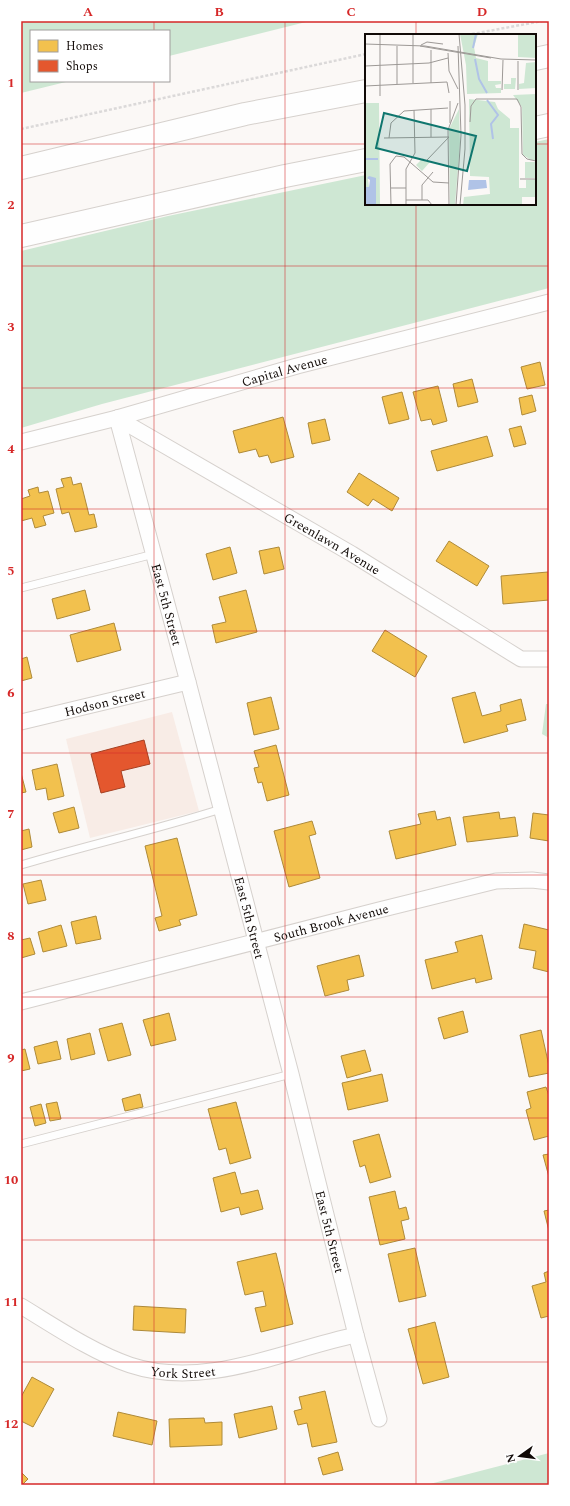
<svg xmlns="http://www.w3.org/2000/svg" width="570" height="1506" viewBox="0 0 570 1506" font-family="Spectral,serif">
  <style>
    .built { fill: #f8ece6 }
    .green { fill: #cee7d3 }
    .homes { fill: #f2c14e; stroke: #ae8a39 }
    .shops { fill: #e4572e; stroke: #a54022 }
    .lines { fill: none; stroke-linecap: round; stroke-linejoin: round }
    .service-casing { stroke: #d6d1cd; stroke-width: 9 }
    .minor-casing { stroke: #d6d1cd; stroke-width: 17 }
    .trunk-casing { stroke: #d6d1cd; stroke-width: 24 }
    .path { stroke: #dbd9d9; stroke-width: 2.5; stroke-dasharray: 3 2; stroke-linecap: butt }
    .service { stroke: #fefefe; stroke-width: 7 }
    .minor { stroke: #fefefe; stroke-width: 15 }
    .trunk { stroke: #fefefe; stroke-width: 22 }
    .grid { fill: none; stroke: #d62828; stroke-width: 1; stroke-opacity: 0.55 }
    .labels { text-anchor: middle; stroke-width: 4; stroke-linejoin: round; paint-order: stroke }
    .street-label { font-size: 13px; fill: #110a07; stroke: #fff }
    .inset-river { fill: none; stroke: #b0c3e7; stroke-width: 2 }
    .inset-road { fill: none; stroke: #9d9996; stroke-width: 1 }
    .view { fill: #0f766e; fill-opacity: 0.15; stroke: #0f766e; stroke-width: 2 }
    .inset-edge { fill: none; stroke: #110a07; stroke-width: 2 }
    .neatline { fill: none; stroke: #d62828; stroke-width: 1.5 }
    .grid-label { font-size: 13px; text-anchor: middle; font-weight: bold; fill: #d62828 }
  </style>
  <rect width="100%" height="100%" fill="#fbf8f6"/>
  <path class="built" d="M172,712L199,811L90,838L66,739Z"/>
  <path class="green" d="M21,21H310L169,56V31H31V81H70L21,93Z
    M549,139V288L102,404L21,428V251L168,216L366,175V204H535V142Z
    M546,704H549V738L542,734Z
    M549,1453V1485H426Z"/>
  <path class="homes" d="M540,362L545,385L527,389L521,367Z
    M472,379L478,402L458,407L453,384Z
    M438,386L447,421L433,425L431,419L421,421L413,392Z
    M402,392L409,419L389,424L382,397Z
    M532,395L536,411L522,415L519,398Z
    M283,417L294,457L271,463L268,455L259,457L256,449L239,453L233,431Z
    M325,419L330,440L312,444L308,423Z
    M521,426L526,444L514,447L509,429Z
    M487,436L493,456L437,471L431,451Z
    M359,473L399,498L392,511L373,499L368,506L347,492Z
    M71,477L73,485L81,483L89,515L94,514L97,527L75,532L69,512L62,514L56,489L64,487L61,479Z
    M38,487L39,493L48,491L54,513L43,516L46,525L35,528L32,518L21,521V499L30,496L28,490Z
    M449,541L489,566L477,586L436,561Z
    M230,547L237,573L213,580L206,554Z
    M279,547L284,569L264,574L259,551Z
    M548,572L549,600L503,604L501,576Z
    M85,590L90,610L57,619L52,599Z
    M246,590L257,632L216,643L212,625L226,622L219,597Z
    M114,623L121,650L77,662L70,635Z
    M385,630L427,656L415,677L372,651Z
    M27,657L32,678L21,681V659Z
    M475,692L482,716L501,711L500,705L521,699L526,720L506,725L508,731L464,743L452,698Z
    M271,697L279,729L254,735L247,703Z
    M276,745L289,795L267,801L262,782L258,783L254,768L259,767L254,751Z
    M57,764L64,796L48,800L46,788L36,790L32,770Z
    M21,773L26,792L21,793Z
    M74,807L79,828L59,833L53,813Z
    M435,811L437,820L450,817L456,845L396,859L389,831L421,824L418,814Z
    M499,812L500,819L515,817L518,836L467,842L463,817Z
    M533,813L549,815V841L530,838Z
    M312,821L316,834L309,836L320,878L289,887L274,831Z
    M29,829L32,847L21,850V831Z
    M177,838L197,915L179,920L181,925L159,931L155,918L162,916L145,846Z
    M41,880L46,900L28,904L23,884Z
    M96,916L101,939L76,944L71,922Z
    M524,924L549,930V972L533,968L536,951L519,948Z
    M61,925L67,946L43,952L38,932Z
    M482,935L492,979L476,983L475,978L432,989L425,960L458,952L455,942Z
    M30,938L35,954L21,958V940Z
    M359,955L364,976L347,980L349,990L325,996L317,966Z
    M463,1011L468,1032L444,1039L438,1018Z
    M169,1013L176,1040L151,1046L143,1020Z
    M122,1023L131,1055L108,1061L99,1029Z
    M541,1030L549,1066V1073L529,1077L520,1035Z
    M90,1033L95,1054L71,1060L67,1039Z
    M57,1041L61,1059L38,1064L34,1047Z
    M25,1049L30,1069L21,1071V1050Z
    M365,1050L371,1071L347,1078L341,1056Z
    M382,1074L388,1101L348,1110L342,1083Z
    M546,1087L549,1096V1136L534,1140L526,1110L531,1108L527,1092Z
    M140,1094L143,1107L125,1111L122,1099Z
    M57,1102L61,1119L50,1121L46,1104Z
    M236,1102L251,1158L230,1164L226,1148L219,1150L208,1109Z
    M41,1104L46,1123L35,1126L30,1107Z
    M379,1134L391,1177L370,1183L365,1165L360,1167L353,1141Z
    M549,1154V1177L543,1155Z
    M235,1172L241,1194L258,1190L263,1209L241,1215L239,1207L221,1212L213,1178Z
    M395,1191L399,1209L406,1207L409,1219L401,1221L405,1239L380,1245L369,1197Z
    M549,1210V1231L544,1211Z
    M415,1248L426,1296L399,1302L388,1254Z
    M276,1253L293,1324L261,1332L255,1308L266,1306L263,1291L245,1295L237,1262Z
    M549,1271V1316L541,1318L532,1286L546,1282L544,1273Z
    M134,1306L186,1309L185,1333L133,1330Z
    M435,1322L449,1377L423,1384L408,1329Z
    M32,1377L54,1389L33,1427L21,1421V1397Z
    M325,1391L337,1442L312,1447L307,1423L298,1425L294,1411L302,1409L299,1397Z
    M272,1406L277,1429L239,1438L234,1414Z
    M118,1412L157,1421L152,1445L113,1436Z
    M204,1418L205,1423L222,1422V1445L170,1447L169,1419Z
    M338,1452L343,1470L323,1475L318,1458Z
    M21,1472L28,1479L22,1485H21Z"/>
  <path class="shops" d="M144,740L150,764L121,771L125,787L101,793L91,754Z"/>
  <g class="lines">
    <g class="service-casing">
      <path id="service" d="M21,588L154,554
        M21,865C88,845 155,830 221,809
        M21,1144L291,1074"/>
    </g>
    <g class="minor-casing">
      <g id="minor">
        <path id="s1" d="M117,418L188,682L291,1074L356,1335L379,1419"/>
        <path id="s2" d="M117,418L352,554L521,659H549"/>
        <path id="s3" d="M21,442L117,418L297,366L549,302"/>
        <path id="s4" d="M21,722L188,682"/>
        <path id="s5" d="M21,1002L379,910L496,881L532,880L549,882"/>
        <path id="s6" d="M21,1306C54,1326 94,1353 130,1365C205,1390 284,1350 356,1335"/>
      </g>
    </g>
    <g class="trunk-casing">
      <path id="trunk" d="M535,59L549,56
        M535,128L549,125
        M21,168L245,114L366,91
        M21,236L285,176L366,160"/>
    </g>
    <path class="path" d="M467,35L542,21
      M21,129L366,54"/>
    <use href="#service" class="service"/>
    <use href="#minor" class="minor"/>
    <use href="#trunk" class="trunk"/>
  </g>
  <path class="grid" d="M154,21V31M285,21V1485M416,21V35M154,81V1485M21,144H366M535,144H549M416,204V1485M21,266H549M21,388H549M21,509H549M21,631H549M21,753H549M21,875H549M21,997H549M21,1118H549M21,1240H549M21,1362H549"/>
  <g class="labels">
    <g class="street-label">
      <text dy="5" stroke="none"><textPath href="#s3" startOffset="273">Capital Avenue</textPath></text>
      <text dy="5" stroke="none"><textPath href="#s2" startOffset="249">Greenlawn Avenue</textPath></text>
      <text dy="5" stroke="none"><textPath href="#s1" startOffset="193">East 5th Street</textPath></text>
      <text dy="5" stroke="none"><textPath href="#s4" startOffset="86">Hodson Street</textPath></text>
      <text dy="5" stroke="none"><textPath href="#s1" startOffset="517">East 5th Street</textPath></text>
      <text dy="5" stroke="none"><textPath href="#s5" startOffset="320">South Brook Avenue</textPath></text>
      <text dy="5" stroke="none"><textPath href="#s1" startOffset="841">East 5th Street</textPath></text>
      <text dy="5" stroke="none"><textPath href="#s6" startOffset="178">York Street</textPath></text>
    </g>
  </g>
  <g transform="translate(365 34)">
    <rect width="171" height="171" fill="#fbf8f6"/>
    <path d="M95,0H113L109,13L111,24L123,27V47H136V50L130,51L131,54H136V59L102,60L101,31ZM153,0H171V24L153,23ZM171,28V54L154,55V50L159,49L161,29ZM146,44H151L150,55H139V50H146ZM171,60V126H166L158,121L157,73L148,61ZM104,65L130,68L133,75L145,85V94H154V154H161V146L171,145V163H157V171H98L99,163L125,160L124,143L105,142ZM0,69H14L15,171H11V144L3,145L4,153H0ZM94,75L95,109L90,171H85L84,95ZM58,124L61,128H65L57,137L51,131ZM160,128H171V144H160Z" fill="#cee7d3"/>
    <path d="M4,142L11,144V171H0V153H4L5,146L2,144ZM104,146H121L122,154L103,156Z" fill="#b0c3e7"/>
    <path class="inset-river" d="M108,14L111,0M110,25L114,45L122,59M122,66L133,81L126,90L128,105M0,125H13"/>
    <path class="inset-road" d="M15,0V62M48,0V49M94,0L100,71V115L95,171M0,10L60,12L136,25L171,26M56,11L62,8L78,10M32,12V50M55,12L126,24M83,19L84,37L93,55M0,32L64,29L83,24M66,49V16M0,52L82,48L84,59M137,56L138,26M153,56V27M66,75V103M105,88L106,72L111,65H152L156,73L157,120L162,125L171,127M85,89V67M19,104L84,103M24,104L26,89L39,77L83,74M62,126L84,103M155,145H171M26,154H41M41,166H63L67,171M57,166V151L68,138M26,171L25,130L31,122L39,123L68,148L84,149M41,171V135L50,119L49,76M84,171L83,96L93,69M91,171L96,101L93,12"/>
    <path class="view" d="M19,79L111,102L102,137L11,114Z"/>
    <rect width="171" height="171" class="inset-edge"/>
  </g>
  <rect width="570" height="1506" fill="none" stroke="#ffffff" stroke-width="44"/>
  <rect x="30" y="30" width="140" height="52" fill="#ffffff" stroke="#a09d9c"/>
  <rect x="38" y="40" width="20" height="12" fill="#f2c14e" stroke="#a09d9c"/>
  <text x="66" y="50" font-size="12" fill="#110a07">Homes</text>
  <rect x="38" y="60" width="20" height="12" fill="#e4572e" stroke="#a09d9c"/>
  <text x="66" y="70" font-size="12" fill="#110a07">Shops</text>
  <g transform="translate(520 1456) rotate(256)" stroke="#ffffff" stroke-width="3" paint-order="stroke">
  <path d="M0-3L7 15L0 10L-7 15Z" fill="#110a07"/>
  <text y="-6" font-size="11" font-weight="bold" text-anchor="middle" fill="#110a07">N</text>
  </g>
  <rect x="22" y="22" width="526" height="1462" class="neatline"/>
  <g class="grid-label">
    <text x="88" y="16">A</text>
    <text x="219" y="16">B</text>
    <text x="351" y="16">C</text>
    <text x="482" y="16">D</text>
    <text x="11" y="87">1</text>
    <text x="11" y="209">2</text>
    <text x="11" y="331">3</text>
    <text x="11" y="453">4</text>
    <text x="11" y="575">5</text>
    <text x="11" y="697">6</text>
    <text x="11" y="818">7</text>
    <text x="11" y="940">8</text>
    <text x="11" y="1062">9</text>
    <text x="11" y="1184">10</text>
    <text x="11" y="1306">11</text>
    <text x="11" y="1428">12</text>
  </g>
</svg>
